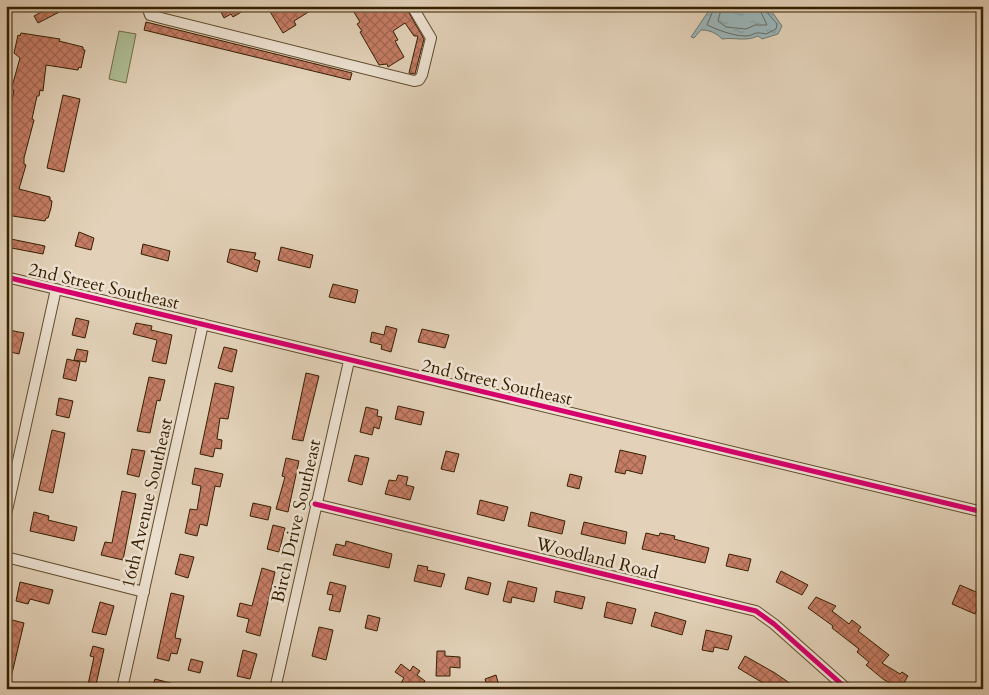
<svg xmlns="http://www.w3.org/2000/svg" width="989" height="695" viewBox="0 0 989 695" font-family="Cardo,serif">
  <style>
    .grass { fill: #aebd94; stroke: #726e4a }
    .water { fill: url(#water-ripples); stroke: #727970 }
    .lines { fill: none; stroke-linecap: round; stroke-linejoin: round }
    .shore { stroke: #686a5d; stroke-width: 1 }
    .building { fill: url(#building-cross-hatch); stroke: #362000 }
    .minor-casing { stroke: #614c2e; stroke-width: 12 }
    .minor { stroke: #ede2d2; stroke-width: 10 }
    .cycleway-casing { stroke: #ede2d2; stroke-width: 8 }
    .cycleway { stroke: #d6006c; stroke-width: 5 }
    .labels { text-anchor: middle; stroke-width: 5; stroke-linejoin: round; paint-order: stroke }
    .street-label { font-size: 18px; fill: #362000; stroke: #ede2d2 }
  </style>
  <defs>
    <pattern id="water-ripples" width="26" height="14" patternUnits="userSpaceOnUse" patternTransform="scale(1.25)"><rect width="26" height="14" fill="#9ab5ba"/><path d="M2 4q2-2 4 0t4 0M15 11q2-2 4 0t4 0" fill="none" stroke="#859b9e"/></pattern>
    <pattern id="building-cross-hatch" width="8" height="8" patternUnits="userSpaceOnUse" patternTransform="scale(1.25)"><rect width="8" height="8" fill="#c67d66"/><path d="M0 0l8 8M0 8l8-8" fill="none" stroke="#a26652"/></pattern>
  </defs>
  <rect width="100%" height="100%" fill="#e3d2b9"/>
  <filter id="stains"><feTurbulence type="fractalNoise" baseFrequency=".004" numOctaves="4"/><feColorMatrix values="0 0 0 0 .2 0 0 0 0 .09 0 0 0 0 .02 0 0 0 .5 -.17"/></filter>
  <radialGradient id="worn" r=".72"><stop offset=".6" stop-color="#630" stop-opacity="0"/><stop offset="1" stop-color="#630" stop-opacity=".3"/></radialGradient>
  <path class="grass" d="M119,31L136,34L126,83L109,79Z"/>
  <path class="water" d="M712,6H768L782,26L778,34L762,39L758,36C745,42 735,37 722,39C716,33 710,30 701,30L694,38L691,37Z"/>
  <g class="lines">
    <path class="shore" d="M715,6L707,25C718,30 733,36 746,36C756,35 753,31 766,34L776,29L777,24L766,11L765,6
      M722,6L718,21L726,27L746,29L755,25H767L758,6"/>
  </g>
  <path class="building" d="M53,6H71L38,23L34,16Z
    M218,6H244L241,8L243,11L233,17L231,14L224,18Z
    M274,6H318L294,21L296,25L283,33L269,10Z
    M356,6H405L424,39L415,74L409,73L418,36H414L405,23L393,31L398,40L395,41L404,57L388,67L387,64L379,65L360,32L362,31L357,24L360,22L352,9Z
    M146,22L352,73L350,80L144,30Z
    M21,33L60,39L59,41L83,47V50H85L81,68L79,67L78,70L46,65L43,91L40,90L39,96H37L32,119L34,120L24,158V164L26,165L19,189L50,197V200L52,201L51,208L48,218H46L45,221L6,215V110L8,104L11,105L14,90H11L20,58L14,53L18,35L20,36Z
    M63,95L80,99L64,172L47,168Z
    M79,232L94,238L91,250L75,246Z
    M6,238L45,246L43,254L6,247Z
    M143,244L170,251L168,261L141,254Z
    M281,247L313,255L310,268L278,260Z
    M230,249L256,253L254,259L260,261L257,272L227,262Z
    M333,284L358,290L355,303L329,297Z
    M76,318L89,321L85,338L72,335Z
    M136,323L152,326L151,330L172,335L166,364L152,361L157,340L133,334Z
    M386,326L397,329L391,352L381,349L382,345L370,342L372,332L384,335Z
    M422,329L449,335L445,348L418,342Z
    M9,330L24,333L19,354L6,351V338Z
    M224,347L237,350L232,372L218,368Z
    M77,349L88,351L86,362L74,360Z
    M67,359L80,362L76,381L63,378Z
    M306,373L319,376L303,441L292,439Z
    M149,377L165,380L160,401L157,400L150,433L137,431Z
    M215,383L234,387L228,419L220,418L217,439L222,440L221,449L215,448L213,457L200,454Z
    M59,398L73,401L69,418L56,415Z
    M398,406L424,412L421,425L395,419Z
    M366,407L378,410L377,416L382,417L379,429L374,427L372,435L360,432Z
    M52,430L65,433L53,493L39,490Z
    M132,449L145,451L139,477L127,474Z
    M620,450L646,456L642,474L626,470L625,474L615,472Z
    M446,451L459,454L454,472L441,469Z
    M355,455L369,458L362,485L348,481Z
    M286,458L299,461L288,512L276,509L285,477L282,476Z
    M195,468L223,474L220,487L215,486L207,526L200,524L197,536L185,533L190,509L197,510L201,486L192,484Z
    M570,474L582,477L579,489L567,486Z
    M398,475L408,477L406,485L414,487L410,500L385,494L389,480L396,481Z
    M122,491L136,494L123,560L101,555L105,542L112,543Z
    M480,500L508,507L504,521L477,514Z
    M253,503L271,507L268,520L250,516Z
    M34,512L49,516L48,520L77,527L74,541L30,531Z
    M531,512L565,521L562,534L528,526Z
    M584,522L627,532L625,544L581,534Z
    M273,525L285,528L279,552L267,549Z
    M646,533L659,536L660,533L675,536L674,539L709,548L705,563L642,549Z
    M346,541L392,554L389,568L333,555L336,544L345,546Z
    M180,554L194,557L188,578L175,574Z
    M729,554L751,559L748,571L726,566Z
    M418,565L428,567L427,570L445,574L441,587L414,581Z
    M262,568L275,572L260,636L246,632L249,619L237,616L240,603L252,606Z
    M781,571L808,585L802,595L776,582Z
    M468,577L491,583L488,595L465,589Z
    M508,581L537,588L534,602L512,597L511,603L503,601Z
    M20,582L53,590L49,604L30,599L28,604L16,601Z
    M330,582L346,586L340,612L329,610L333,595L327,594Z
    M960,585L983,595L975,614L952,604Z
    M556,591L585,597L582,609L554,602Z
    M171,593L184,596L176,632L175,638L181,639L177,654L171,653L169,661L157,658Z
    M816,597L836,606L832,611L849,624L852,620L861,627L858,631L889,655L882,663L900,674L902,672L908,676L900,689L883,679L866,665L869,662L857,652L859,649L832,628L833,626L808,608Z
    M100,602L114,606L106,635L92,632Z
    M607,602L636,609L632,624L604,617Z
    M655,612L686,621L682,635L651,626Z
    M368,615L380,618L377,631L365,628Z
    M12,620L24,623L9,686L6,685V644Z
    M319,627L333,630L326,660L312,656Z
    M706,630L732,636L728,650L714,647L713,652L702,650Z
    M93,646L104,649L95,689H87L94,657L90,656Z
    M243,650L257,654L250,679L237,676Z
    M437,651H445V656L460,657V668L450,667V676H436Z
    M745,656L775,673L798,689H773L738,668Z
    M191,659L203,662L200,673L188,670Z
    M401,664L410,671L413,666L420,671L417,675L425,681L419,689H397L404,678L395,672Z
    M496,675L500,689H488L485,679Z
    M155,679L182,686V689H152Z"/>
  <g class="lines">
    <g class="minor-casing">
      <path id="minor" d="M147,6L150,15L165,19L414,81L419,80L422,75L431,38L412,6
        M6,277L983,512
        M315,504L756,611L774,624L847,689
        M6,515L56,289
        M6,557L144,592
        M122,689L203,324
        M275,689L349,361"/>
    </g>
    <use href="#minor" class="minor"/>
    <g class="cycleway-casing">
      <path id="cycleway" d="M6,277L983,512
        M315,504L756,611L774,624L847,689"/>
    </g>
    <use href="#cycleway" class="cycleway"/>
  </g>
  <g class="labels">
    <g class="street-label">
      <text transform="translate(104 286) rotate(13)" y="6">2nd Street Southeast</text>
      <text transform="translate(497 382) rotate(13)" y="6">2nd Street Southeast</text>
      <text transform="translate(147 503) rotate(-77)" y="6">16th Avenue Southeast</text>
      <text transform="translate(296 521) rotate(-77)" y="6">Birch Drive Southeast</text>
      <text transform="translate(597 558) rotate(14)" y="6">Woodland Road</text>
    </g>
  </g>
  <rect width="989" height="695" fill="none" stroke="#e3d2b9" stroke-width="25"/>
  <rect x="8" y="8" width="974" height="680" fill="none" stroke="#362000" stroke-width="2.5"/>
  <rect x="12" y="12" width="964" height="670" fill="none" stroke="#362000"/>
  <rect width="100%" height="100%" filter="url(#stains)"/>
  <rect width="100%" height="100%" fill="url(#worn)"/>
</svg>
